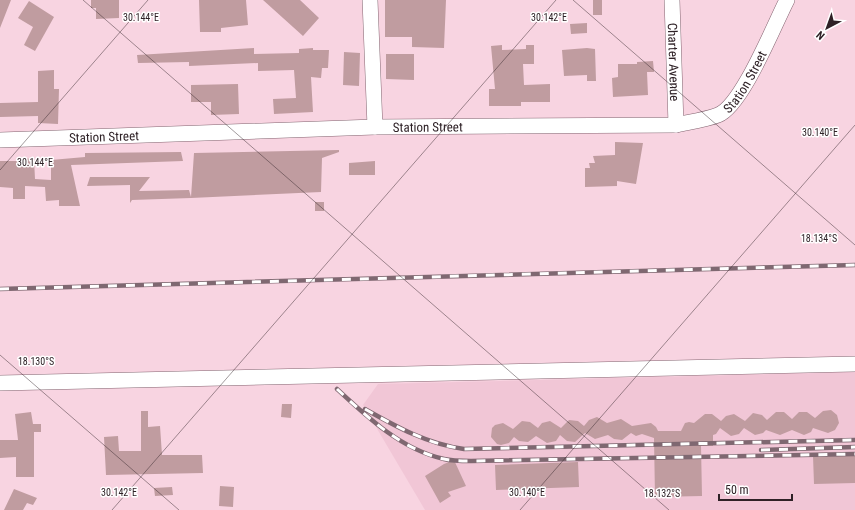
<svg xmlns="http://www.w3.org/2000/svg" width="855" height="510" viewBox="0 0 855 510" font-family="'Roboto Condensed',sans-serif">
  <style>
    .built { fill: #f1c6d6 }
    .building { fill: #c09ca0 }
    .lines { fill: none; stroke-linecap: round; stroke-linejoin: round }
    .minor-casing { stroke: #846571; stroke-width: 16 }
    .minor { stroke: #fff; stroke-width: 15 }
    .rail-casing { stroke: #7f6871; stroke-width: 4.5 }
    .rail { stroke: #fff; stroke-width: 3; stroke-dasharray: 9; stroke-linecap: butt }
    .ticks { fill: none; stroke: #2e2126; stroke-width: 1; stroke-opacity: 0.45 }
    .labels { text-anchor: middle; stroke-width: 3; stroke-linejoin: round; paint-order: stroke }
    .street-label { font-size: 13px; fill: #2e2126; stroke: #fff }
    .ticks-label { font-size: 10px; text-anchor: middle; fill: #2e2126; stroke: #fff; stroke-width: 3; stroke-linejoin: round; paint-order: stroke }
  </style>
  <rect width="100%" height="100%" fill="#f8d4e1"/>
  <path class="built" d="M855,372V510H425L363,405L378,384Z"/>
  <path class="building" d="M0,0H11L0,28Z
    M91,0H119V18L96,19V8H91Z
    M199,0H246L248,25L221,28V32H200Z
    M263,0H300L319,18L303,36Z
    M385,0H446L444,48L412,47V37H385Z
    M593,0H602V15H593Z
    M29,1L54,17L35,51L24,45L33,27L18,18Z
    M587,23V33L571,34L570,24Z
    M502,45V50L526,49V45H534V64H523L524,85L550,84V102H521V106H489V89H495L491,46Z
    M254,48V54L299,53V49L313,48V50H329L328,68H322L321,78L311,77L313,112L274,114L273,99L296,98L294,70L258,71V63L189,66V62L138,63L137,55Z
    M587,48L595,49L596,81H587V75L564,76L562,50Z
    M344,52L360,53L359,86L343,85Z
    M386,54H414V80L386,79Z
    M653,61L654,72H647L648,95L613,97L612,78L618,77V64H637V62Z
    M54,70V89H59L58,124L38,123V116L0,117V103L38,102V71Z
    M238,84L239,114L211,115V102H191V85Z
    M615,142L643,143L636,184L617,181V186L585,187V168H590L589,163H595L593,156L615,155Z
    M339,150V152L322,158L321,192L191,198L132,200L130,203V185L87,186L90,177H150L139,191L189,190L191,197L194,153Z
    M181,152L183,161L71,165L80,206H59V200L46,201L45,187L25,186V199H13V188L0,187V161H21V158L34,159L35,179L51,180V160L85,157V153Z
    M375,161V175H349V163Z
    M315,202H324V211H315Z
    M282,404H292L291,418L281,417Z
    M831,410L837,415L839,423L835,430L828,433L813,428L811,432L804,435L792,430L780,435L766,430L763,433L755,435L744,428L739,434L731,436L720,428L716,434L713,435V446H701L702,496L655,497L654,438L642,434L636,436L631,433L622,440L614,439L608,435L595,439L585,433L575,442L567,441L560,435L556,441L547,443L536,436L528,442L519,441L514,437L509,443L501,445L497,444L491,437L492,428L495,425L503,423L513,429L522,421L530,422L538,428L542,423L550,421L561,428L569,420L578,421L584,426L589,420L597,417L607,423L621,419L632,426L651,423L656,427L658,431H681L685,423L689,422L694,423L705,414H712L721,421L726,416L734,414L745,421L753,413L762,415L767,420L776,412H784L792,419L799,412H807L815,418L823,411Z
    M141,411H148V427L160,426L162,455H202L203,473L106,475L104,437L118,436L119,451H141Z
    M31,412L33,424H41V432H34V477H16V457L0,458V440H18L15,414Z
    M855,455V483L814,484L813,456Z
    M454,460L466,486L448,492L451,496L440,503L425,476L444,464Z
    M578,462L579,487L496,490L495,465Z
    M220,486L234,487L233,507L219,506Z
    M172,487L173,495L155,496L154,488Z
    M14,489L37,498L33,505L27,503L23,510H4Z"/>
  <g class="lines">
    <g class="minor-casing">
      <g id="minor">
        <path d="M370,0L375,127"/>
        <path id="s1" d="M672,0L676,125"/>
        <path id="s2" d="M0,140L375,127L676,125C689,122 705,120 718,115C742,106 774,25 787,0"/>
        <path d="M0,383L855,364"/>
      </g>
    </g>
    <use href="#minor" class="minor"/>
    <g class="rail-casing">
      <path id="rail" d="M0,289L855,265
        M337,389C367,417 402,450 444,459C452,461 462,461 471,461L855,454
        M365,409C397,427 427,444 464,449L855,440
        M761,450L855,447"/>
    </g>
    <use href="#rail" class="rail"/>
  </g>
  <path class="ticks" d="M83,0L669,510M573,0L855,245M0,170L148,0M0,355L179,510M112,510L556,0M520,510L855,125"/>
  <g class="labels">
    <g class="street-label">
      <text dy="5" stroke="none"><textPath href="#s1" startOffset="62">Charter Avenue</textPath></text>
      <text dy="5" stroke="none"><textPath href="#s2" startOffset="763">Station Street</textPath></text>
      <text dy="5" stroke="none"><textPath href="#s2" startOffset="428">Station Street</textPath></text>
      <text dy="5" stroke="none"><textPath href="#s2" startOffset="104">Station Street</textPath></text>
    </g>
  </g>
  <g class="ticks-label">
    <text x="141" y="21">30.144°E</text>
    <text x="549" y="21">30.142°E</text>
    <text x="820" y="136">30.140°E</text>
    <text x="35" y="166">30.144°E</text>
    <text x="819" y="242">18.134°S</text>
    <text x="36" y="365">18.130°S</text>
    <text x="119" y="496">30.142°E</text>
    <text x="527" y="496">30.140°E</text>
    <text x="662" y="497">18.132°S</text>
  </g>
  <g transform="translate(827 28) rotate(221)" stroke="#ffffff" stroke-width="3" paint-order="stroke">
  <path d="M0-3L7 15L0 10L-7 15Z" fill="#2e2126"/>
  <text y="-6" font-size="11" font-weight="bold" text-anchor="middle" fill="#2e2126">N</text>
  </g>
  <path d="M719 494v6h73v-6" fill="none" stroke="#2e2126" stroke-width="2"/>
  <text x="725" y="494" font-size="12" fill="#2e2126" stroke="#ffffff" stroke-width="3" paint-order="stroke">50 m</text>
</svg>
